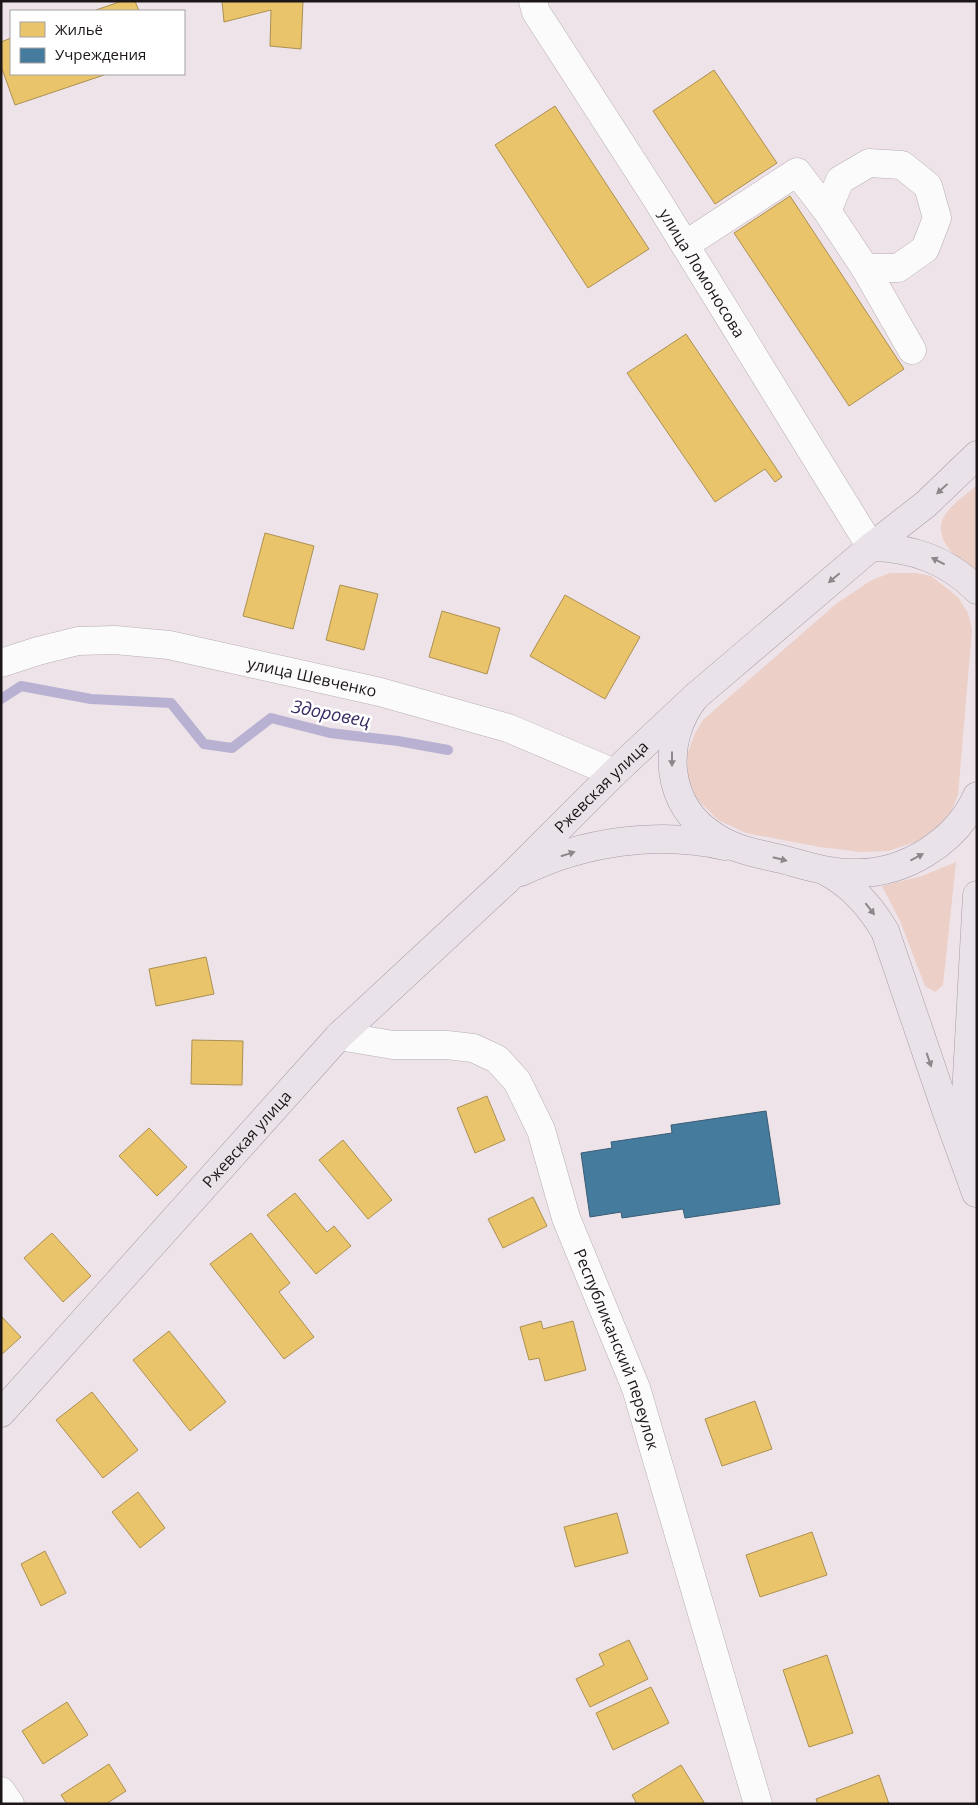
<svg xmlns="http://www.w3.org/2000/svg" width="978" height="1805" viewBox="0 0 978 1805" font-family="'Open Sans',sans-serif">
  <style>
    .green { fill: #eccfc7 }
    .homes { fill: #e9c46a; stroke: #ac9052 }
    .public { fill: #457b9d; stroke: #395d75 }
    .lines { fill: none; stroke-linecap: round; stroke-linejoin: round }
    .stream { stroke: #b9b1d2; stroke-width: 10 }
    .minor-casing { stroke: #b7afb3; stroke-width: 29 }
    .major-casing { stroke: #a99ca8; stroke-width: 29 }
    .minor { stroke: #fcfbfc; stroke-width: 28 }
    .major { stroke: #e9e3e9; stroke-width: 28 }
    .oneway { fill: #8d878b }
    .labels { text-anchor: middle; stroke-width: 5; stroke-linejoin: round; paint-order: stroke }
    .street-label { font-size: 16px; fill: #1c1619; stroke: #fff }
    .water-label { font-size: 18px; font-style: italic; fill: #382a62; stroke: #fff }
  </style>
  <rect width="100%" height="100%" fill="#ede3e8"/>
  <path class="green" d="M977,485V576C960,562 927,536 947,512C955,502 967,494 977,485Z
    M890,573H916L931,576L958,597L968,613L972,630L958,795L951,812L937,828L916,842L888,851L861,852L820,847L746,833L718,820L696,798L688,777L687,755L695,733L703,720L836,604L870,581Z
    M956,862L943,985L935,992L925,986L900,921L882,886L922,876Z"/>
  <path class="homes" d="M122,1H135L139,11H93Z
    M222,1H303L301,49L270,46L271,10L224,22Z
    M11,38V74H107L15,105L1,66V42Z
    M714,70L777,163L715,204L653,111Z
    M555,106L649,249L588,288L495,145Z
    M790,196L904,369L849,406L734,233Z
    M686,334L782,477L775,482L765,469L715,502L627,373Z
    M265,533L314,546L293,629L243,616Z
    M340,585L378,594L364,650L326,640Z
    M565,595L640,637L605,699L530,656Z
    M442,611L500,628L487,674L429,657Z
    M206,957L214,994L156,1006L149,969Z
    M192,1040L243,1041L242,1085L191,1084Z
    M487,1096L505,1140L475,1153L457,1108Z
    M149,1128L187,1167L157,1196L119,1156Z
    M343,1140L392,1200L368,1219L319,1160Z
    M295,1193L327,1232L334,1226L351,1246L316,1274L267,1215Z
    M533,1197L547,1226L503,1248L488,1219Z
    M52,1233L91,1276L63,1302L24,1258Z
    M251,1233L290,1283L279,1292L314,1337L284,1359L210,1264Z
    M1,1316L21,1337L1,1355Z
    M541,1321L543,1329L573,1321L586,1370L545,1381L539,1358L529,1360L520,1327Z
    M169,1331L226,1402L190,1431L133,1360Z
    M92,1392L138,1450L103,1478L56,1420Z
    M755,1401L772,1449L722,1466L705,1419Z
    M138,1492L165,1528L140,1548L112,1512Z
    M617,1513L628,1553L575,1567L564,1527Z
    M812,1532L827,1575L760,1597L746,1555Z
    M45,1551L66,1593L41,1606L21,1564Z
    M629,1640L648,1679L590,1707L576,1679L604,1665L599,1654Z
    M827,1655L853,1733L809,1747L783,1670Z
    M651,1687L669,1723L613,1750L596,1713Z
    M67,1702L88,1735L43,1764L22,1731Z
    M109,1764L126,1791L106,1804H67L61,1795Z
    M681,1765L705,1804H637L632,1795Z
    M879,1775L889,1804H818L816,1799Z"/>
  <path class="public" d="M766,1111L780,1204L685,1218L683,1209L622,1218L621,1212L590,1217L581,1153L612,1148L611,1142L672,1133L671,1125Z"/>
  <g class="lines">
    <path class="stream" d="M1,699L21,686L91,699L171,703L204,744L232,748L271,718L330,733L398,741L448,750"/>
    <g class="minor-casing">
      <g id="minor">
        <path id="s1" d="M533,1L536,12L656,198L871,547"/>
        <path d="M685,245L797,172L827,211L865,268H898L925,249L937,218L928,186L902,165L869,163L840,180L827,211"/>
        <path d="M865,268L912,350"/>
        <path id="s2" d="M1,663L38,651L78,641L115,640L169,645L380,692L508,728L614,773"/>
        <path id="s3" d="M339,1036L393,1045H447L473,1048L497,1059L517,1081L541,1130L566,1218L636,1388L758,1804"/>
        <path d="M1,1791L10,1804"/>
      </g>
    </g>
    <g class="major-casing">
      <g id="major">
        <path d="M977,455L926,504L871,547L695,697C660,742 665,807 717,838C737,851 762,854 785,860C807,866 829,873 852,873C903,875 956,843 977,796"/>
        <path d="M871,547C913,548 947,560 977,590"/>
        <path d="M825,871C851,884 870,906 885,931L947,1113L976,1193"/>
        <path d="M521,872C584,841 657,831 725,846"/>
        <path d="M969,1148L966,1095L977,895"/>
        <path id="s4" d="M1,1413L339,1036L507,880L614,773L695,697"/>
      </g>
    </g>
    <use href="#minor" class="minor"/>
    <use href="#major" class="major"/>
  </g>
  <defs><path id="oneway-solid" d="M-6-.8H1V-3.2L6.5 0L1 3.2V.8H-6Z" transform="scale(1.25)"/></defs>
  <g class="oneway">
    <use href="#oneway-solid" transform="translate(942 489) rotate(137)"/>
    <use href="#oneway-solid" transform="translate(938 561) rotate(-153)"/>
    <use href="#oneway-solid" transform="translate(834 578) rotate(140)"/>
    <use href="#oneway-solid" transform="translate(672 759) rotate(90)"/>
    <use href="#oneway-solid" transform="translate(568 854) rotate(-17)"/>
    <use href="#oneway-solid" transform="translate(917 857) rotate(-28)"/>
    <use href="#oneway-solid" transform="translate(780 859) rotate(14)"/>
    <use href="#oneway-solid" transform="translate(870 909) rotate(52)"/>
    <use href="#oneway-solid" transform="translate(929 1060) rotate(71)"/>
  </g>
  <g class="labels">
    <g class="street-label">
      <text dy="6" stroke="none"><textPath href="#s1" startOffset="321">улица Ломоносова</textPath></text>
      <text dy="6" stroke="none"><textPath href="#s2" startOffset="318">улица Шевченко</textPath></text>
      <text dy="6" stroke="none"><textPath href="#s4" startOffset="868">Ржевская улица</textPath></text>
      <text dy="6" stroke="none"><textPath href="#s4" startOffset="368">Ржевская улица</textPath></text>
      <text dy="6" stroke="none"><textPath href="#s3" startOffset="478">Республиканский переулок</textPath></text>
    </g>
    <g class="water-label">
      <text transform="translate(331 714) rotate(11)" y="6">Здоровец</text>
    </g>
  </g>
  <rect width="978" height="1805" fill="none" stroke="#1c1619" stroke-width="5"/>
  <rect x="10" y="10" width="175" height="65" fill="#ffffff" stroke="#a4a2a3"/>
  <rect x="20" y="22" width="25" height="15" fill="#e9c46a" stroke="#a4a2a3"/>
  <text x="55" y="35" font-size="15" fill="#1c1619">Жильё</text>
  <rect x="20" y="48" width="25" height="15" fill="#457b9d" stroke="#a4a2a3"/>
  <text x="55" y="60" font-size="15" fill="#1c1619">Учреждения</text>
</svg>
